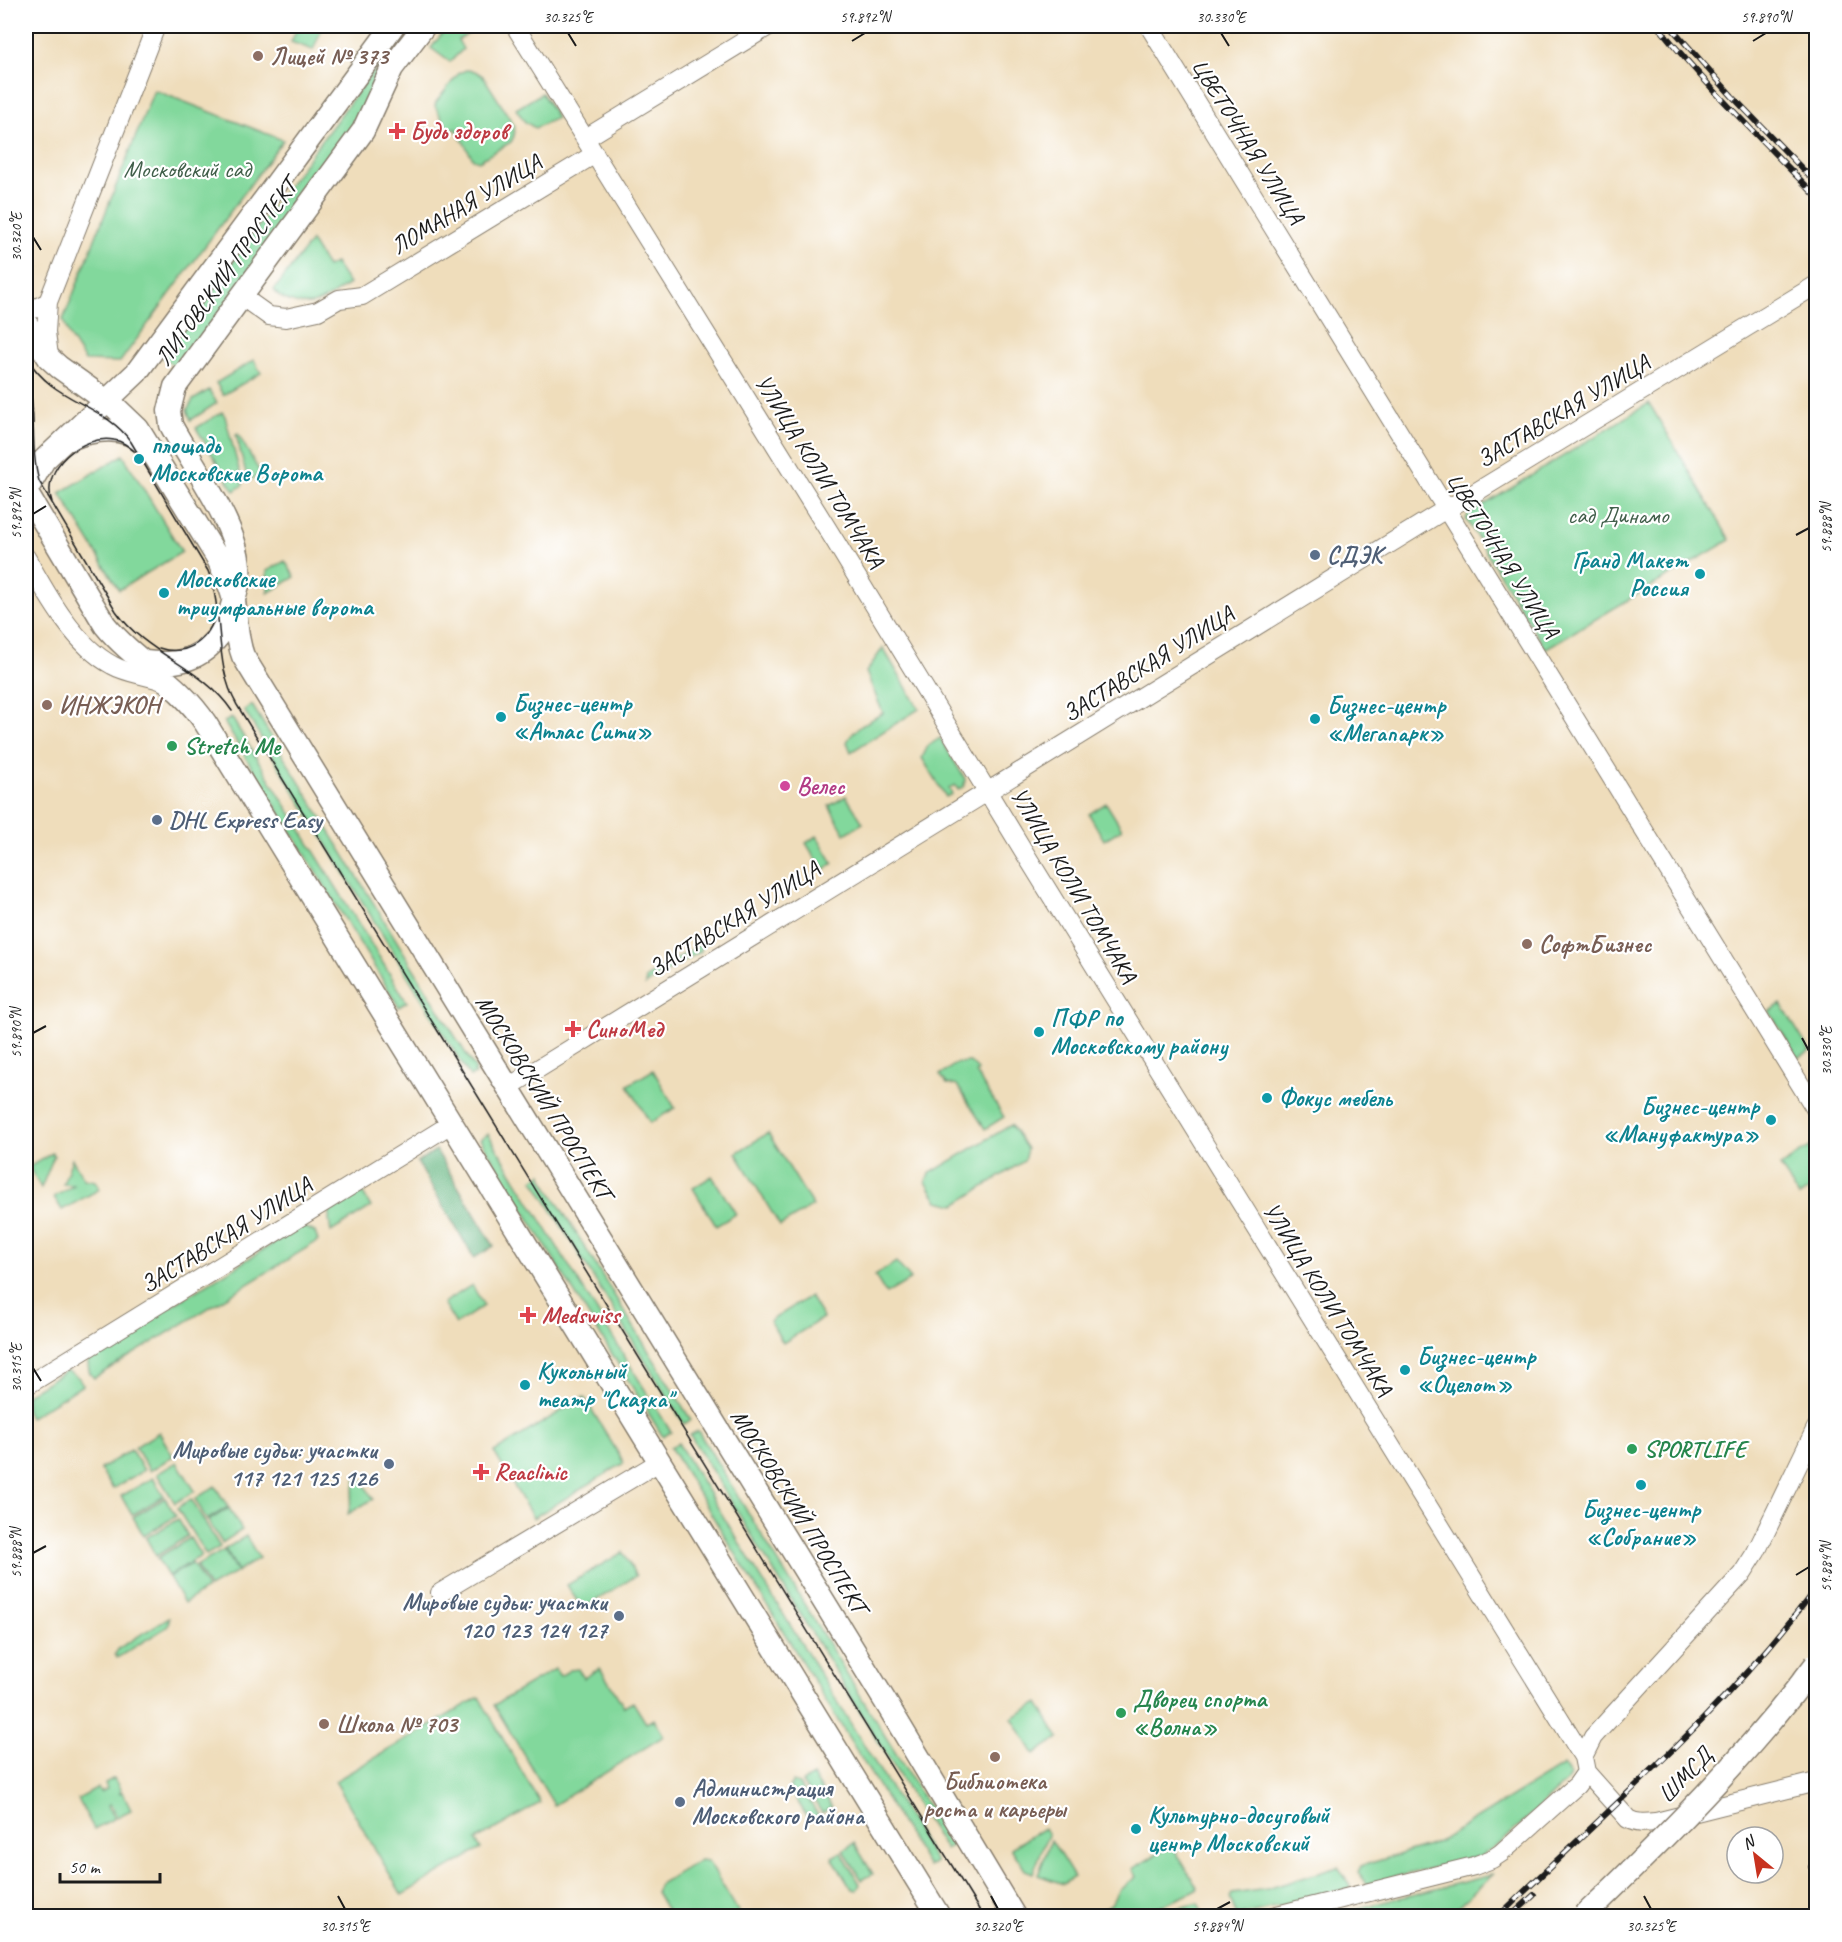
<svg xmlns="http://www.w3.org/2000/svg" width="1842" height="1942" viewBox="0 0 1842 1942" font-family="Caveat,sans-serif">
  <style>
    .green { fill: #82d89c; stroke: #4f7a5c; stroke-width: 1.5 }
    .forest { fill: #69b884; stroke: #426a50; stroke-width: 1.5 }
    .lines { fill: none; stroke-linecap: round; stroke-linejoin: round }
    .minor-casing { stroke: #867c6c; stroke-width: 20 }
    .major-casing { stroke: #867c6c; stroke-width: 25 }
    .minor { stroke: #fff; stroke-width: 18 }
    .major { stroke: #fff; stroke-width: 22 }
    .tram { stroke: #1c1c1c; stroke-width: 1.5 }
    .rail-casing { stroke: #1c1c1c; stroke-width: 6 }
    .rail { stroke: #fff; stroke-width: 4; stroke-dasharray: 11; stroke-linecap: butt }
    .major-bridge-casing { stroke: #867c6c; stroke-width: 25; stroke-linecap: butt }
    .major-bridge { stroke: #fff; stroke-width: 22 }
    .ticks { fill: none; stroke: #1c1c1c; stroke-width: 2 }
    .education-dot { fill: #8d6e63; stroke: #fff; stroke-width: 2 }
    .health-dot { fill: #e0444e; stroke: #fff; stroke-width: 2 }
    .culture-dot { fill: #0f9aa8; stroke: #fff; stroke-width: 2 }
    .service-dot { fill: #5c6f8a; stroke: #fff; stroke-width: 2 }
    .leisure-dot { fill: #2e9e5b; stroke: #fff; stroke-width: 2 }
    .hotel-dot { fill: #d1479c; stroke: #fff; stroke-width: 2 }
    .labels { text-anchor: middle; stroke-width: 4.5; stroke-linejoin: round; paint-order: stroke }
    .education-label { font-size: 24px; font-weight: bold; fill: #785e54; stroke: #fff; text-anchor: start }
    .health-label { font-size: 24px; font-weight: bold; fill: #be3a42; stroke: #fff; text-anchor: start }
    .street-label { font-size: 24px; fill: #1c1c1c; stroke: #fff }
    .park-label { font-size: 24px; fill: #405e49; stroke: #fff }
    .culture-label { font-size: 24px; font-weight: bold; fill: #0d838f; stroke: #fff; text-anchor: start }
    .service-label { font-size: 24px; font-weight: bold; fill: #4e5e75; stroke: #fff; text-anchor: start }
    .leisure-label { font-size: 24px; font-weight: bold; fill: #27864d; stroke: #fff; text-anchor: start }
    .hotel-label { font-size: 24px; font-weight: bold; fill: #b23c85; stroke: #fff; text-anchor: start }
    .neatline { fill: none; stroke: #1c1c1c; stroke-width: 2 }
    .ticks-label { font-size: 15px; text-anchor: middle; fill: #1c1c1c }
  </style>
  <rect width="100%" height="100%" fill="#fff"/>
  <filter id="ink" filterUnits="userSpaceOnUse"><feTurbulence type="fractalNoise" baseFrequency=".0167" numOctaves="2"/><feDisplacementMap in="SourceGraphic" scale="12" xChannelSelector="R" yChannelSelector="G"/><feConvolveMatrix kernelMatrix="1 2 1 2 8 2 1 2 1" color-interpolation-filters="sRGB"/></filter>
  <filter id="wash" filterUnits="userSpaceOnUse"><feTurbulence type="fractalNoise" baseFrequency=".008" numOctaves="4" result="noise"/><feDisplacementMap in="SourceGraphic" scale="24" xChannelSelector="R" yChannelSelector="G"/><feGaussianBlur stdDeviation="1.35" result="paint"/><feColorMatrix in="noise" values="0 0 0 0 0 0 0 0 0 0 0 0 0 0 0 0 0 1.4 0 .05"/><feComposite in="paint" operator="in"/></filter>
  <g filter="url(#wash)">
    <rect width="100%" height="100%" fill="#efddbb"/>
    <path class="green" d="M298,26H323L313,50L291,42Z
      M407,26H411L360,121L178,369L162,357L373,71L375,72L377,70L375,68Z
      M448,26H481L458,40L463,49L450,62L431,48Z
      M466,70L475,71L483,76L514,125C515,132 515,136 511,142L479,161L473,159L456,129L448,130L435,106L436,102L459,73Z
      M154,90L283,140L120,362L85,361L69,336L63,320Z
      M542,93L557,118L535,128L525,122L516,109Z
      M311,241L327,267L335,263L349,284C328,297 315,311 289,301C282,298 277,296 274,290Z
      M254,360L261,373L223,395L216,383Z
      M209,390L217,403L191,420L187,410L193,400Z
      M1649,403L1730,540L1545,649L1466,519L1469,514Z
      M222,412L225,416L243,485L234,491L196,428Z
      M238,434L261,474L248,481L236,435Z
      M123,455L182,552L119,590L60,493Z
      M285,561L295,577L268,593L267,571Z
      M883,648L919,709L851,752L847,742C854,727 870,721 883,713L866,672Z
      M252,705L476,1070L474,1072L475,1074L470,1077L244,710Z
      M232,718L407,1002L399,1007L224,722Z
      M940,738L965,779L964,786L958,790L955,785L949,789L952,794L946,797L922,758L928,746Z
      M846,796L863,823L845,834L829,806Z
      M1106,803L1122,829L1104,840L1089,814Z
      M817,836L833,863L823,871L806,843Z
      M702,943L701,951L645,985L646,978Z
      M1781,1004L1810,1051L1798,1058L1769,1011Z
      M970,1062L978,1070L976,1073L1004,1117L985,1129L957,1085L947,1084L940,1075L957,1063Z
      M653,1070L675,1108L650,1123L628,1085Z
      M1011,1125L1027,1149L1024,1161L955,1205L938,1201L926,1182L929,1174Z
      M768,1133L813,1206L780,1226L736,1153Z
      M488,1134L671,1432L663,1437L480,1139Z
      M1816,1143V1186L1799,1197L1780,1166Z
      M52,1153L54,1156L41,1188L29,1167Z
      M72,1159L84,1179L95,1181L100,1189L62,1210L54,1197L74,1185L63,1184Z
      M542,1174L543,1179L691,1420L684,1424L533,1180Z
      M712,1176L736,1214L716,1226L693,1188Z
      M362,1192L371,1207L331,1232L329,1220L330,1211Z
      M302,1226L315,1232L318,1241L94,1378C88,1373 88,1366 88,1357Z
      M896,1262L911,1279L886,1294L875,1276Z
      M472,1285L484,1306L456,1324L443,1303Z
      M810,1296L823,1318L783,1343L770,1321Z
      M67,1370L79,1378L83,1385L29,1418L26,1412V1395Z
      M584,1397L624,1463L533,1518L494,1452Z
      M698,1431L952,1845L945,1850L690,1435Z
      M159,1432L173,1456L150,1471L135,1447Z
      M678,1443L936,1862L928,1867L670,1447Z
      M131,1450L144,1470L113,1489L100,1469Z
      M177,1462L195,1491L175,1503L157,1474Z
      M358,1473L373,1499L348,1514L357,1473Z
      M153,1478L164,1496L132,1515L121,1496Z
      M215,1486L228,1507L207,1520L195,1499Z
      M165,1498L176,1516L144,1536L133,1517Z
      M191,1499L220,1547L206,1555L177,1508Z
      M229,1508L242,1530L222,1543L208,1521Z
      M178,1519L188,1536L156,1556L146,1538Z
      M246,1536L259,1558L238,1571L225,1549Z
      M190,1538L201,1556L168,1576L157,1558Z
      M224,1550L237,1572L209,1588L196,1566Z
      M623,1552L636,1576L582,1609L567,1585Z
      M192,1563L207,1589L184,1603L169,1577Z
      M169,1617V1623L167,1627L117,1658L115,1654L119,1648Z
      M600,1668L624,1707L633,1702L646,1723L654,1719L664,1736L554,1805L494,1705L555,1669L560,1676L570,1670L578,1669L584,1678Z
      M479,1697L540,1803L476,1840L481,1849L402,1895L335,1781Z
      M1038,1703L1059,1738L1034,1754L1012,1718Z
      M1563,1765L1570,1776L1567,1781L1502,1842L1481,1856L1367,1884L1358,1872L1361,1866L1428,1846L1442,1840Z
      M813,1776L832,1807L822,1813L802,1782Z
      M114,1778L121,1791L119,1794L122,1792L131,1810L117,1817L110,1804L108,1806L115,1818L94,1829L78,1799L98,1788L100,1792L107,1789L105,1783Z
      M793,1782L799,1784L818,1815L809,1820L790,1789V1785Z
      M1044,1828L1048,1835L1033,1873L1025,1870L1011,1848Z
      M1051,1840L1074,1877L1063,1884L1038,1875Z
      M854,1843L873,1874L862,1880L843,1850Z
      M1172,1845L1198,1889C1173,1903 1135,1917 1107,1916L1100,1911L1111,1904L1118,1891L1136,1877L1132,1869Z
      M841,1852L860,1884L857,1890L852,1889L832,1857Z
      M700,1860L708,1861L741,1916H670L656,1892L660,1884Z
      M1338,1867L1351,1886L1350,1889L1237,1916L1230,1898L1232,1894L1267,1889Z
      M1492,1875L1448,1916H1327Z
      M1198,1903L1204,1916H1148Z"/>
    <path class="forest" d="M436,1150L494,1246L474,1258L417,1162Z"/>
  </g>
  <g filter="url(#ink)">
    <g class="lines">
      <g class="minor-casing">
        <path id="minor" d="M515,26L835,541L1026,855L1583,1757L1586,1772L1628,1819C1637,1824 1646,1823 1656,1822L1816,1782
          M1149,26L1816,1110
          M586,138L769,26
          M241,296L269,316L286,318L318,311L339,299L362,296L595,154
          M26,310L34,309L48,302
          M49,356L46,332L48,302L156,26
          M26,557C46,593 74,645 112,665C128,674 147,675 165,682
          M507,1088L1446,509L1463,500L1816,285
          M26,1386L451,1124
          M440,1593L659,1462
          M1583,1757L1593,1737L1742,1574L1756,1552L1816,1428
          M1273,1916L1474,1866L1492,1859L1501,1853L1577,1785L1586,1772"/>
      </g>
      <g class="major-casing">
        <path id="major" d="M26,323L49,358L59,367L115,407L138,429L217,557C223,570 231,586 234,601C237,620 236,638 243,656L885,1701L1014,1916
          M70,439C94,429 125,424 145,445
          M26,491L44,460L136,373L393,26
          M26,492L105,625C136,663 178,681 206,724L939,1916
          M145,662C173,665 197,662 216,639C225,630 228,618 232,606C234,598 238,588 239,579C244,531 192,466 171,425L169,411L175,387L363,131L392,68L424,26"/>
      </g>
      <use href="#minor" class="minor"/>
      <use href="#major" class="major"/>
      <path class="tram" d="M26,357C33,368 41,377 51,385C77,405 112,414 131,442L208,571C225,614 213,664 237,705L983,1916
        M26,375C38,409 29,446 39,481L116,611C146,655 203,667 232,711
        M52,502C40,468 82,434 114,440C122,441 128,446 134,451
        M159,648C187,657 211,640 215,612"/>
      <g class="rail-casing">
        <path id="rail" d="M1658,26C1706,86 1762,140 1816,196
          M1670,26L1732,96L1816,183
          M1811,1867L1816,1866
          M1499,1916C1607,1810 1725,1711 1816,1588
          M1511,1916L1534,1895"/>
      </g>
      <use href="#rail" class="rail"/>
      <g class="major-bridge-casing">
        <path id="major-bridge" d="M1584,1916C1666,1837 1748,1755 1816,1664"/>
      </g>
      <use href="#major-bridge" class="major-bridge"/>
    </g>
  </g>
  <path class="ticks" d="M568,33L576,46M1221,33L1229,46M852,41L865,33M1753,41L1766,33M33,237L41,250M33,514L46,506M1796,535L1809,528M33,1033L46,1026M1802,1038L1809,1051M33,1368L41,1381M33,1553L46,1546M1796,1575L1809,1567M338,1896L345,1909M991,1896L998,1909M1644,1896L1651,1909M1217,1909L1230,1902"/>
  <g class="education-dot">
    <circle cx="258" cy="56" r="6"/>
    <circle cx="47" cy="705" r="6"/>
    <circle cx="1527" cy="944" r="6"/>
    <circle cx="324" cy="1724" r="6"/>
    <circle cx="995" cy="1757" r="6"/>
  </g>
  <g class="health-dot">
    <path d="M394 122h6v6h6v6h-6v6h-6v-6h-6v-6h6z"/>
    <path d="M570 1020h6v6h6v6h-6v6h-6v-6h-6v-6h6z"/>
    <path d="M525 1306h6v6h6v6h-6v6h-6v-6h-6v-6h6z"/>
    <path d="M478 1463h6v6h6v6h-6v6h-6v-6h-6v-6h6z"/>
  </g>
  <g class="culture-dot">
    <circle cx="139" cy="459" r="6"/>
    <circle cx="1700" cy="574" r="6"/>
    <circle cx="164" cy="593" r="6"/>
    <circle cx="501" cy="717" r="6"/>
    <circle cx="1315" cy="719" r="6"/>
    <circle cx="1039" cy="1032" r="6"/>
    <circle cx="1267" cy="1098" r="6"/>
    <circle cx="1771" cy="1120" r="6"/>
    <circle cx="1405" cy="1370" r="6"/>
    <circle cx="525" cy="1385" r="6"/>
    <circle cx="1641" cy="1485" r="6"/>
    <circle cx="1136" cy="1829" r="6"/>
  </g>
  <g class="service-dot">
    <circle cx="1315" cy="555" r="6"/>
    <circle cx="157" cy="820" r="6"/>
    <circle cx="389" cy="1464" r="6"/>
    <circle cx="619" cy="1616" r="6"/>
    <circle cx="680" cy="1802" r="6"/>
  </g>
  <g class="leisure-dot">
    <circle cx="172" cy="746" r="6"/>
    <circle cx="1632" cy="1449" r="6"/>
    <circle cx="1121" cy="1713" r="6"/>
  </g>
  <circle class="hotel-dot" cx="785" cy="786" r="6"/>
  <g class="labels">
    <g class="education-label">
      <text x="270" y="64">Лицей № 373</text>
      <text x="59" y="713">ИНЖЭКОН</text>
      <text x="1539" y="952">СофтБизнес</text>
      <text x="336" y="1732">Школа № 703</text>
      <text x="995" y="1789" text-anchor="middle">Библиотека<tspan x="995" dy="28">роста и карьеры</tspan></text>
    </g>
    <g class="health-label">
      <text x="410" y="139">Будь здоров</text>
      <text x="586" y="1037">СиноМед</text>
      <text x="542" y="1323">Medswiss</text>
      <text x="494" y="1480">Reaclinic</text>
    </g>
    <g class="street-label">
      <text transform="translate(1248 141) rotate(58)" y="8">ЦВЕТОЧНАЯ УЛИЦА</text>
      <text transform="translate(466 204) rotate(-31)" y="8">ЛОМАНАЯ УЛИЦА</text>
      <text transform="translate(226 272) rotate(-54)" y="8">ЛИГОВСКИЙ ПРОСПЕКТ</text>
      <text transform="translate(1563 411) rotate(-31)" y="8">ЗАСТАВСКАЯ УЛИЦА</text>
      <text transform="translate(820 471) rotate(58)" y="8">УЛИЦА КОЛИ ТОМЧАКА</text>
      <text transform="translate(1503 555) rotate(58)" y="8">ЦВЕТОЧНАЯ УЛИЦА</text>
      <text transform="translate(1148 664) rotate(-32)" y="8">ЗАСТАВСКАЯ УЛИЦА</text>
      <text transform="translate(1074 885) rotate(59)" y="8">УЛИЦА КОЛИ ТОМЧАКА</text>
      <text transform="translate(734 919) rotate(-32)" y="8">ЗАСТАВСКАЯ УЛИЦА</text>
      <text transform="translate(544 1097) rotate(58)" y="8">МОСКОВСКИЙ ПРОСПЕКТ</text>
      <text transform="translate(226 1235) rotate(-32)" y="8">ЗАСТАВСКАЯ УЛИЦА</text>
      <text transform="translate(1328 1299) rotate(58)" y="8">УЛИЦА КОЛИ ТОМЧАКА</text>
      <text transform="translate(799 1511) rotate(58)" y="8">МОСКОВСКИЙ ПРОСПЕКТ</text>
      <text transform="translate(1685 1775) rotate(-46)" y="8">ШМСД</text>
    </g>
    <g class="park-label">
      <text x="187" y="177">Московский сад</text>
      <text x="1618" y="523">сад Динамо</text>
    </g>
    <g class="culture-label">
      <text x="151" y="453">площадь<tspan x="151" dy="28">Московские Ворота</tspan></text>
      <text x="1688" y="568" text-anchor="end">Гранд Макет<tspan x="1688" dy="28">Россия</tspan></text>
      <text x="176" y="587">Московские<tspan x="176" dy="28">триумфальные ворота</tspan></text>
      <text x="513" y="711">Бизнес-центр<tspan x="513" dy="28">«Атлас Сити»</tspan></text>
      <text x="1327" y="713">Бизнес-центр<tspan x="1327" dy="28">«Мегапарк»</tspan></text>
      <text x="1051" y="1026">ПФР по<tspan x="1051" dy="28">Московскому району</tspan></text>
      <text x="1279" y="1106">Фокус мебель</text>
      <text x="1759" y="1114" text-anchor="end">Бизнес-центр<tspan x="1759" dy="28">«Мануфактура»</tspan></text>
      <text x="1417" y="1364">Бизнес-центр<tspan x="1417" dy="28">«Оцелот»</tspan></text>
      <text x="537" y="1379">Кукольный<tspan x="537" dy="28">театр "Сказка"</tspan></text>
      <text x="1641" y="1517" text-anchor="middle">Бизнес-центр<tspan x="1641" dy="28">«Собрание»</tspan></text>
      <text x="1148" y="1823">Культурно-досуговый<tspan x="1148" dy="28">центр Московский</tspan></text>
    </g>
    <g class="service-label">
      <text x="1327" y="563">СДЭК</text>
      <text x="169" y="828">DHL Express Easy</text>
      <text x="377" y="1458" text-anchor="end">Мировые судьи: участки<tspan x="377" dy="28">117 121 125 126</tspan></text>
      <text x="607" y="1610" text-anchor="end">Мировые судьи: участки<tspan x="607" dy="28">120 123 124 127</tspan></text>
      <text x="692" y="1796">Администрация<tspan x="692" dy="28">Московского района</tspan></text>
    </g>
    <g class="leisure-label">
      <text x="184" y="754">Stretch Me</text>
      <text x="1644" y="1457">SPORTLIFE</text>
      <text x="1133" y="1707">Дворец спорта<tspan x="1133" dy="28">«Волна»</tspan></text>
    </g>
    <g class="hotel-label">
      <text x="797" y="794">Велес</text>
    </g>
  </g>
  <rect width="1842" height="1942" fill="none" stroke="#fff" stroke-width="66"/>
  <g transform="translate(1755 1855) rotate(330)"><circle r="28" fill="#ffffff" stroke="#a4a4a4" stroke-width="1.5"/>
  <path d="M0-4.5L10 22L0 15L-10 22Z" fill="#c8321e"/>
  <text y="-9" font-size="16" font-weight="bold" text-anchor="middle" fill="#1c1c1c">N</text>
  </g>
  <path d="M60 1873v9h100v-9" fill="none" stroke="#1c1c1c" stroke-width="3"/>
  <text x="69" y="1873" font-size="18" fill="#1c1c1c" stroke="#ffffff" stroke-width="4.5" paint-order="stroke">50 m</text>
  <rect x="33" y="33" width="1776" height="1876" class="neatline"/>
  <g class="ticks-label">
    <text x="568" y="22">30.325°E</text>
    <text x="865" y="22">59.892°N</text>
    <text x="1221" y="22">30.330°E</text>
    <text x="1766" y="22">59.890°N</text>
    <text transform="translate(16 237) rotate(-90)" y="5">30.320°E</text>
    <text transform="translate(16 514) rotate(-90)" y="5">59.892°N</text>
    <text transform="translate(1826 528) rotate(-90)" y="5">59.888°N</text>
    <text transform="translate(16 1033) rotate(-90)" y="5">59.890°N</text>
    <text transform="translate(1826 1051) rotate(-90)" y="5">30.330°E</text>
    <text transform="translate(16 1368) rotate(-90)" y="5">30.315°E</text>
    <text transform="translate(16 1553) rotate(-90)" y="5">59.888°N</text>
    <text transform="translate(1826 1567) rotate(-90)" y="5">59.884°N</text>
    <text x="345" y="1931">30.315°E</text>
    <text x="998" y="1931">30.320°E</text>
    <text x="1217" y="1931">59.884°N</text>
    <text x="1651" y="1931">30.325°E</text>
  </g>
</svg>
